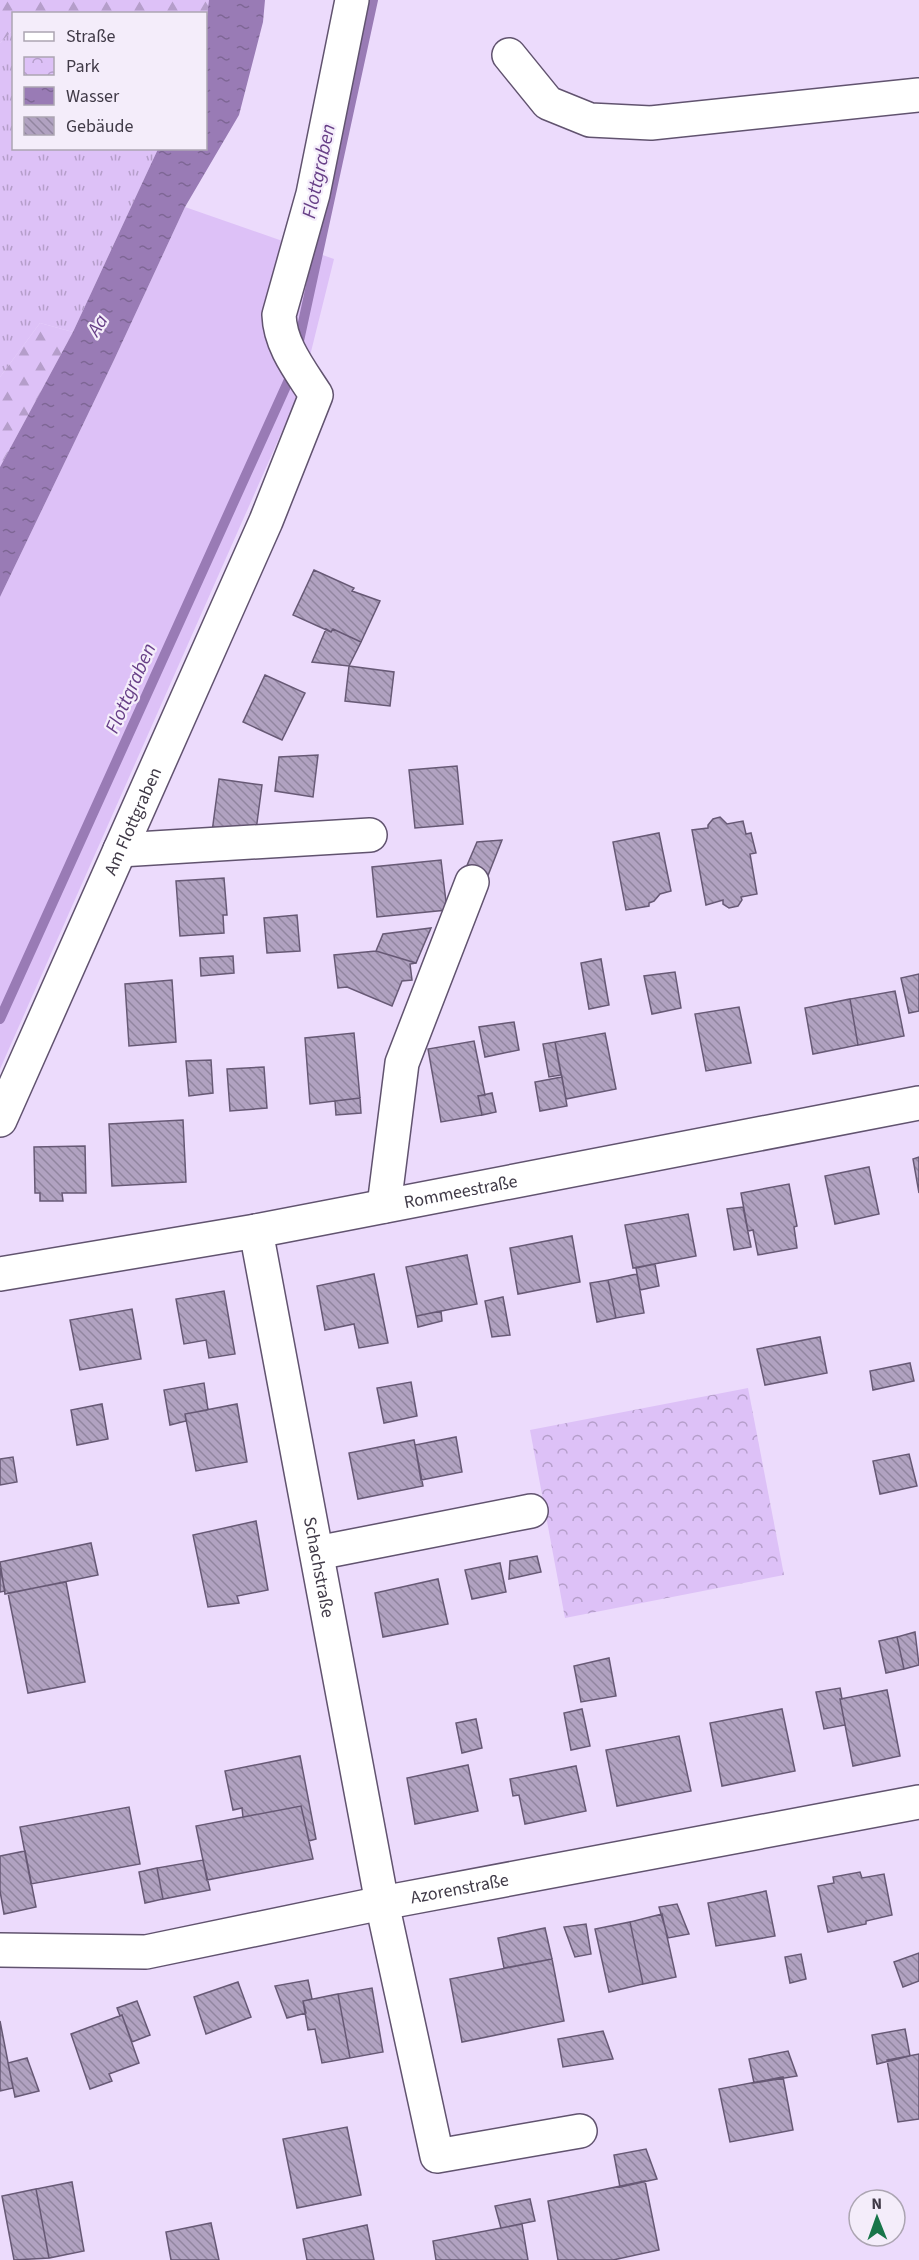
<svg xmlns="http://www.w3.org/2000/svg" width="919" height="2260" viewBox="0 0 919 2260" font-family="'Source Sans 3',sans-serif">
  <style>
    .grass { fill: url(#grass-tufts) }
    .forest { fill: url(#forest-firs) }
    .park { fill: url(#park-crowns) }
    .garden { fill: #ddc1f7 }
    .water { fill: url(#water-ripples) }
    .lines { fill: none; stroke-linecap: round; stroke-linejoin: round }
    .stream { stroke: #997bb5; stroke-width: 10 }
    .building { fill: url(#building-back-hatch); stroke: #675975; stroke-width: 1.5 }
    .minor-casing { stroke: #61536f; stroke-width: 36 }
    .minor { stroke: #fff; stroke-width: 33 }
    .labels { text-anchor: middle; stroke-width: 4.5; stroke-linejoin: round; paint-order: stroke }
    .street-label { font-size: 18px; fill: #403a47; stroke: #f4edfa }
    .water-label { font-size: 20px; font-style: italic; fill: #673f87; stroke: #f4edfa }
  </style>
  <defs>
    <pattern id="grass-tufts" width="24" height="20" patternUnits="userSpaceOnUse" patternTransform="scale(1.5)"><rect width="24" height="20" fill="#ddc1f7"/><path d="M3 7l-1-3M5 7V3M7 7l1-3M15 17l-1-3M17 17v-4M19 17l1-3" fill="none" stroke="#b59eca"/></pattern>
    <pattern id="forest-firs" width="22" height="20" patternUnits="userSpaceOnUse" patternTransform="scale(1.5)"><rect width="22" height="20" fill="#ddc1f7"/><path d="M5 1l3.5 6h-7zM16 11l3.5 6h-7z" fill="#b59eca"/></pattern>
    <pattern id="park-crowns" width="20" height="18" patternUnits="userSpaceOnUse" patternTransform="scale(1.5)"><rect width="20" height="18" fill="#ddc1f7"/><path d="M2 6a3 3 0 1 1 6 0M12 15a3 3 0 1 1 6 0" fill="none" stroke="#b59eca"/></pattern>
    <pattern id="water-ripples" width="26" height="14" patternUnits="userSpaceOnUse" patternTransform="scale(1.5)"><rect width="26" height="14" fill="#997bb5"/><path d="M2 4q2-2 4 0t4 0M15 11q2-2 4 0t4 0" fill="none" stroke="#7e6695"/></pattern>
    <pattern id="building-back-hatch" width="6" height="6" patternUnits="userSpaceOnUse" patternTransform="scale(1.5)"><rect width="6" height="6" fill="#b1a2c1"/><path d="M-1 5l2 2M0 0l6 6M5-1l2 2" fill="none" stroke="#91859f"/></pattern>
  </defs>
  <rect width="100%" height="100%" fill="#ecdbfc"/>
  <path class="grass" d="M13,30L14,148L158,149L73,332L40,323L0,377V43Z"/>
  <path class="forest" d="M0,0H209L206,24V14H14L13,30L0,43Z
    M40,323L73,332L0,467V377Z"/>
  <path class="park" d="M748,1388L784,1575L565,1618L530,1430Z"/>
  <path class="garden" d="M185,207L334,259L303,384L0,1069V597L114,360Z"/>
  <path class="water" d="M209,0H265L263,22L239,115L185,207L114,360L0,597V467L73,332L158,149L206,148V24Z"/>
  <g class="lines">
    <path class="stream" d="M297,350L373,0
      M0,1019L292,373"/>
  </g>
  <path class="building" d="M314,570L354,588L352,591L380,601L361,642L333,629L331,632L293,615Z
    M326,629L331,632L333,629L361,642L349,666L312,662Z
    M349,666L394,672L390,706L345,701Z
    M265,675L305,693L282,740L243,722Z
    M318,755L313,797L275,791L279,757Z
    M457,766L463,824L415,828L409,770Z
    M219,779L262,785L255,838L212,832Z
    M720,817L727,824L743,821L746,834L751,833L756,853L750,854L757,894L741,897L742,900L738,906L729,908L723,904V900L706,905L692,830L708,828V825L713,819Z
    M659,833L671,891L660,894L654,901L649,903V906L626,910L613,842Z
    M502,840L487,878L465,870L477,842Z
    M441,860L447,910L377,917L372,867Z
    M224,878L227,915H223L224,933L180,936L176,881Z
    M297,915L300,951L267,953L264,918Z
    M431,928L416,963L376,951L383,934Z
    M376,951L416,963L410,964L412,980L402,981L392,1006L347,987L338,988L334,955Z
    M233,956L234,973L201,976L200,958Z
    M601,959L609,1005L589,1009L581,963Z
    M675,972L681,1008L652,1014L644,976Z
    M919,974V1011L909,1013L901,978Z
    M172,980L176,1042L129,1046L125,984Z
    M895,991L904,1036L858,1045L850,999Z
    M850,999L858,1045L813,1054L805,1008Z
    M739,1007L751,1063L706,1071L695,1014Z
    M514,1022L519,1050L485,1057L479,1027Z
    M354,1033L360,1098L310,1104L305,1038Z
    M605,1033L616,1089L566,1099L555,1042Z
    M474,1041L485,1095L478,1096L482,1115L441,1122L428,1049Z
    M555,1042L561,1075L549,1077L543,1044Z
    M211,1060L213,1093L189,1096L186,1061Z
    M264,1067L267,1108L230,1111L227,1069Z
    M562,1077L567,1106L540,1111L535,1082Z
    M492,1093L496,1112L482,1115L478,1096Z
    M360,1098L361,1113L336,1115L335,1101Z
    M183,1120L186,1182L112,1186L109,1124Z
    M85,1146L86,1193H62L63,1201H40V1193H35L34,1147Z
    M919,1157V1193L913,1159Z
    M869,1167L879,1214L835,1224L825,1176Z
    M789,1184L797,1226L794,1227L797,1248L758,1255L753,1230L748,1231L741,1193Z
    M743,1207L751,1247L734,1250L727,1209Z
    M688,1214L696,1256L633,1268L625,1225Z
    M572,1236L580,1282L518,1294L510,1248Z
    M467,1255L477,1304L416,1316L406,1267Z
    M655,1264L659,1286L640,1290L636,1268Z
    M374,1274L388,1343L359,1348L354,1324L325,1330L317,1286Z
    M637,1274L644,1313L616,1318L608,1280Z
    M608,1280L616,1318L597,1322L590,1283Z
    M224,1291L235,1354L209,1358L206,1340L184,1344L176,1299Z
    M503,1297L510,1335L492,1337L485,1301Z
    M132,1309L141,1359L80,1370L70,1320Z
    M441,1311L442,1321L418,1327L416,1316Z
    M820,1337L827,1373L765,1385L757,1349Z
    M910,1363L914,1381L873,1390L870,1371Z
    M411,1382L417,1416L384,1423L377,1388Z
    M204,1383L208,1410L185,1414L186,1421L170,1425L164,1390Z
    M102,1404L108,1439L77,1445L71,1410Z
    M237,1404L247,1462L196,1471L185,1414Z
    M456,1437L462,1472L421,1480L415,1445Z
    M414,1440L423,1486L358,1499L349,1453Z
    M909,1454L917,1486L880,1494L873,1461Z
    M13,1457L17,1482L0,1485V1459Z
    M256,1521L268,1590L237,1596L239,1603L208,1607L193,1535Z
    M91,1543L98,1575L5,1594L0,1562Z
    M537,1556L541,1572L509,1579L510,1561Z
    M500,1563L506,1592L472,1599L465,1570Z
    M0,1568L5,1591L0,1592Z
    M438,1579L448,1624L383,1637L375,1593Z
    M66,1582L85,1682L28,1693L8,1593Z
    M915,1632L919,1665L904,1669L897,1637Z
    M897,1637L904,1669L886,1673L879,1641Z
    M609,1658L616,1696L581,1702L574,1666Z
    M840,1688L842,1699H840L845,1725L824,1729L816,1692Z
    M887,1690L900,1756L853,1766L840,1699Z
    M582,1709L590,1746L571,1750L564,1713Z
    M782,1709L795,1771L722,1786L710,1723Z
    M476,1719L482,1748L462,1753L456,1723Z
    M679,1736L691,1791L617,1806L606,1750Z
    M300,1756L316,1839L309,1841L301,1806L243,1817L242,1808L233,1810L225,1771Z
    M468,1765L478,1811L415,1824L407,1778Z
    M576,1766L586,1811L525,1824L519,1795L513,1796L510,1779Z
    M301,1806L313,1859L207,1880L196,1826Z
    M129,1807L140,1864L31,1884L20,1827Z
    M25,1851L36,1907L4,1914L0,1891V1856Z
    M203,1860L210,1890L163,1899L157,1868Z
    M157,1868L163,1899L145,1903L139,1872Z
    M860,1872L862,1878L884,1874L892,1915L866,1921V1924L828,1932L818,1886L834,1883L833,1877Z
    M766,1891L775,1936L716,1946L708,1903Z
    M677,1904L689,1934L668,1938L659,1907Z
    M662,1914L676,1977L643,1984L630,1922Z
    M630,1922L643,1984L609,1992L595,1929Z
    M586,1924L591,1954L575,1957L564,1927Z
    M545,1928L552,1959L504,1968L498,1938Z
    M919,1953V1981L903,1987L894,1962Z
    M801,1954L806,1979L790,1983L785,1957Z
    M552,1959L564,2021L462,2042L450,1979Z
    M308,1980L312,1999L303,2001L306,2013L287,2018L275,1986Z
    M238,1982L251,2017L206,2034L194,1997Z
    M372,1988L383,2052L350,2058L338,1994Z
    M338,1994L350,2058L322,2063L315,2029L308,2030L303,2001Z
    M137,2001L150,2035L132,2042L122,2015L120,2016L117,2008Z
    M122,2015L139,2063L109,2074L112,2081L90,2089L71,2034Z
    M0,2021L13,2088L0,2091Z
    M905,2029L910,2056L877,2064L872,2035Z
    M603,2031L613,2059L563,2067L558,2039Z
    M788,2051L797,2076L754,2083L749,2059Z
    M919,2054V2119L898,2122L887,2060Z
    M27,2058L39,2091L15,2097L8,2063Z
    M783,2077L793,2130L730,2142L719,2089Z
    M347,2127L361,2195L297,2208L283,2139Z
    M646,2149L657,2179L620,2187L614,2155Z
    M645,2181L659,2250L613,2260H558L548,2201Z
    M72,2182L84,2251L49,2258L36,2189Z
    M36,2189L49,2258L14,2260L2,2196Z
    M530,2199L535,2221L501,2228L495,2206Z
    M211,2223L219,2260H171L166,2232Z
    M522,2224L528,2260H436L433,2241Z
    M367,2225L374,2260H307L303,2239Z"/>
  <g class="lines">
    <g class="minor-casing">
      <g id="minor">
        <path d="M509,55L548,103L590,120L651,123L919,95"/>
        <path d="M120,850L370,835"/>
        <path id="s1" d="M0,1120L266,521L316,395C300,370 280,345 279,315L313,194L352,0"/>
        <path d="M384,1206L402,1063L472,882"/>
        <path id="s2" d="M256,1231L382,1903L437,2156L580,2131"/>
        <path id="s3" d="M0,1274L256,1231L919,1103"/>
        <path d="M317,1553L531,1511"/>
        <path id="s4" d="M0,1950L146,1952L382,1903L919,1802"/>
      </g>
    </g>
    <use href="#minor" class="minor"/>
  </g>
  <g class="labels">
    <g class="street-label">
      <text dy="6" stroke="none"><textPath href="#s1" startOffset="327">Am Flottgraben</textPath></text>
      <text dy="6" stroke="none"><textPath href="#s3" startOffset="468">Rommeestraße</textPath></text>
      <text dy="6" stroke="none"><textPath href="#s2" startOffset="342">Schachstraße</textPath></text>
      <text dy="6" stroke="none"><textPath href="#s4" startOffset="466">Azorenstraße</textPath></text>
    </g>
    <g class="water-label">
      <text transform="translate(318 171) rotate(-78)" y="7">Flottgraben</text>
      <text transform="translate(97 325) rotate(-59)" y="7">Aa</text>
      <text transform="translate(130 688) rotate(-66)" y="7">Flottgraben</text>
    </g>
  </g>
  <rect x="12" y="12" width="195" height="138" fill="#f4edfa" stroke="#aca5b2" stroke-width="1.5"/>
  <rect x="24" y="32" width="30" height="9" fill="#ffffff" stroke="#aca5b2" stroke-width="1.5"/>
  <text x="66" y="42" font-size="18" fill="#403a47">Straße</text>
  <rect x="24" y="57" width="30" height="18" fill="url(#park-crowns)" stroke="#aca5b2" stroke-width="1.5"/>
  <text x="66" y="72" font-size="18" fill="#403a47">Park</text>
  <rect x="24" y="87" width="30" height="18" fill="url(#water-ripples)" stroke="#aca5b2" stroke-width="1.5"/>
  <text x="66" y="102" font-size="18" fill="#403a47">Wasser</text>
  <rect x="24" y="117" width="30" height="18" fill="url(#building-back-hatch)" stroke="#aca5b2" stroke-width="1.5"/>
  <text x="66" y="132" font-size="18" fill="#403a47">Gebäude</text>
  <g transform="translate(877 2218) rotate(359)"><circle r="28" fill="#f4edfa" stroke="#aca5b2" stroke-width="1.5"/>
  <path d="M0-4.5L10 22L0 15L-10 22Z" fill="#18754a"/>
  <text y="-9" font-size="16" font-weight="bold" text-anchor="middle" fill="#403a47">N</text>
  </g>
</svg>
